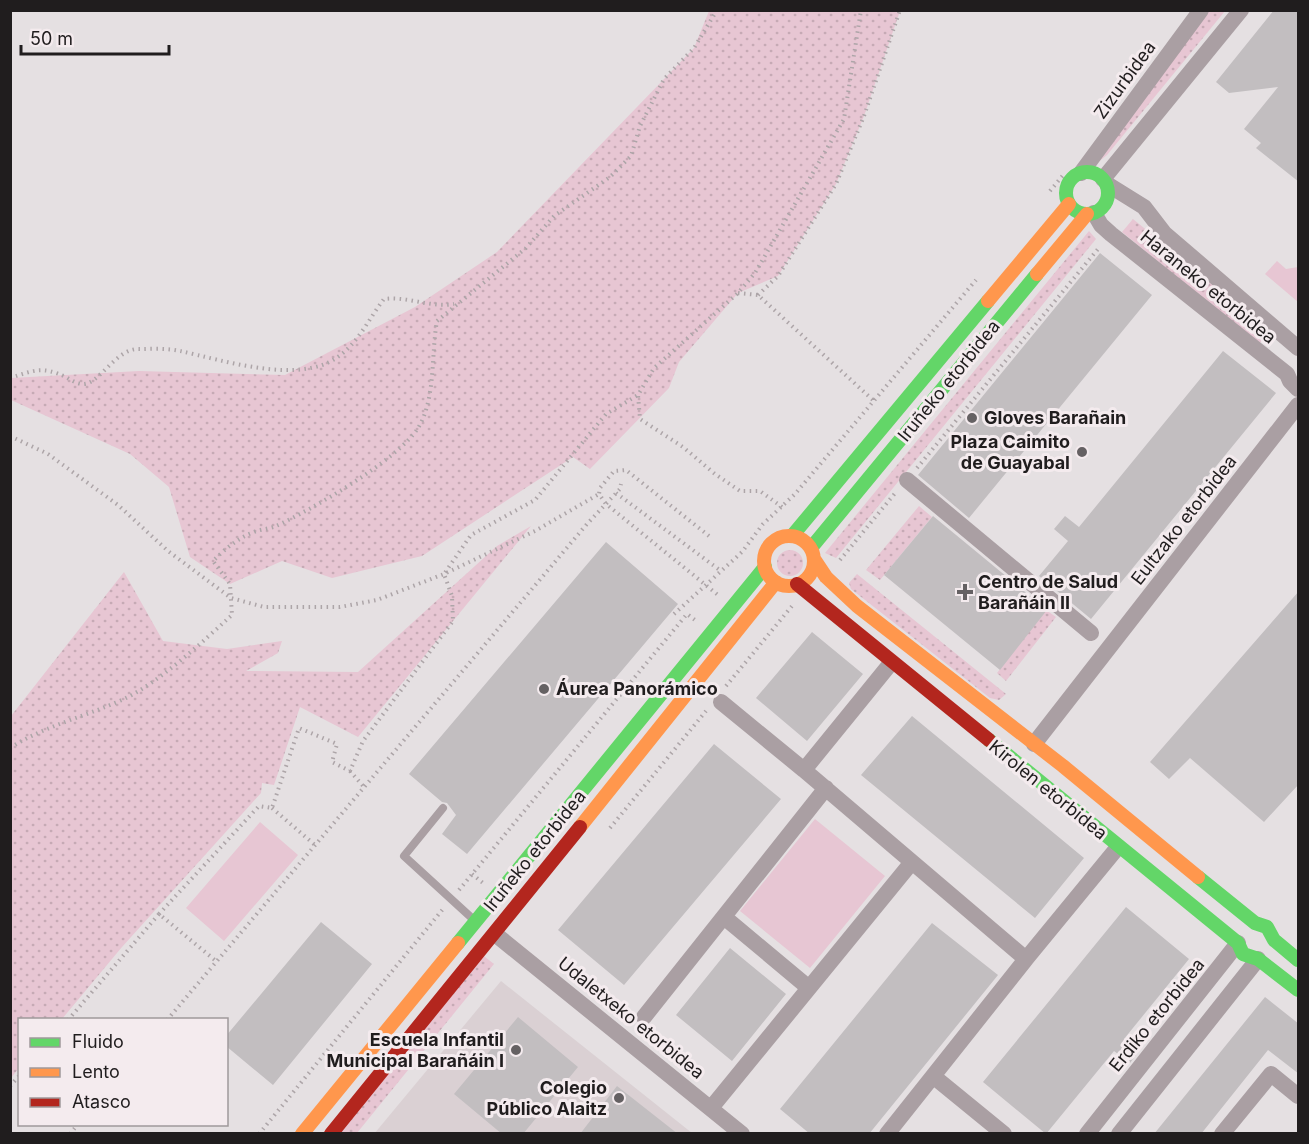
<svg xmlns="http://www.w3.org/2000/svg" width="1309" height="1144" viewBox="0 0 1309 1144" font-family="Inter,sans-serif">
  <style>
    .built { fill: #dad0d3 }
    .grass { fill: url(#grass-dots) }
    .park { fill: #e7c6d3 }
    .building { fill: #c2bec0 }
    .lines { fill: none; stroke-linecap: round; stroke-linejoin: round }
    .path { stroke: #ada5a8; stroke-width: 4; stroke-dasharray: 1.5 4.5; stroke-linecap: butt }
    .lane { stroke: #aa9fa3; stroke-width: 8 }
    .street { stroke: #aa9fa3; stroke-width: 16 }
    .fast { stroke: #63d668; stroke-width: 14 }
    .slow { stroke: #ff974d; stroke-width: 14 }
    .jam { stroke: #b3261e; stroke-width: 14 }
    .poi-dot { fill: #656163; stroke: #f4ebee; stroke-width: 2 }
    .labels { text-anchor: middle; stroke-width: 6; stroke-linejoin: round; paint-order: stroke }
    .street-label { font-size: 18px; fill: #201d1e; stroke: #f4ebee }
    .poi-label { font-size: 18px; font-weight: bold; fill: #201d1e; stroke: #f4ebee; text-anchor: start }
  </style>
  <defs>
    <pattern id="grass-dots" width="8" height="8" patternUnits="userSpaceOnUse" patternTransform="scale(1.5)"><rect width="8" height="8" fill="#e7c6d3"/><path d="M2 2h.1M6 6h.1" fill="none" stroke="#c6aab5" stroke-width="1.8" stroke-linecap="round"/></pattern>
  </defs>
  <rect width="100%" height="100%" fill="#e5e0e2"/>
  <path class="built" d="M501,981L692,1133L374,1134Z"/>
  <path class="grass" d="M709,11H900L864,116L836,184L778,276L738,293L679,362L669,388L590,469L573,457L422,556L332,578L282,561L230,584L190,557L169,487L130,454L11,400V378L139,371L285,375L415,307L497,252L694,48Z
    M1207,11H1225L1107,155L1097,163Z
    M1133,219L1270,331L1259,344L1122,232Z
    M1089,231L1096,239L836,558L825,553Z
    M919,506L932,517L880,580L866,570Z
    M531,526L358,737L300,707L274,785L262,783L261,793L122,947L62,1019L20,1020L19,1068L11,1078V716L124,572L163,641L227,649L282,641L278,653L246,671L358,672L497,546Z
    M777 563a13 13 0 1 1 26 0a13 13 0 1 1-26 0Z
    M857,574L1006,694L999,700L990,698L851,589L849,583Z
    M1046,610L1056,617L1006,681L997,673Z
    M480,953L494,964L357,1133L331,1134Z"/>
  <path class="park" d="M1277,261L1286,269L1298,267V302L1265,274Z
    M815,819L885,876L810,968L740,911Z
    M260,822L298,855L224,941L186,908Z"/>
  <path class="building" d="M1274,10H1299V182L1256,148L1261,143L1244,129L1278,87L1229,93L1216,82Z
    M1100,253L1152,295L969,518L918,475Z
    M1223,351L1276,393L1091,619L1039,576L1068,541L1054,529L1065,516L1079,527Z
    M933,516L1047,610L1000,670L884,575Z
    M606,542L678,604L467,854L442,834L456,815L447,803L442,802L409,774Z
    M1299,591V784L1264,822L1190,758L1169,779L1150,762Z
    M812,632L863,674L807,741L756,698Z
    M912,716L1084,858L1035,918L861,775Z
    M714,744L781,799L624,985L558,930Z
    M1126,907L1189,959L1124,1039L1139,1051L1130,1063L1114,1051L1046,1134L983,1082Z
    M321,922L372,964L273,1085L226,1046V1036Z
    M932,923L998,975L869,1134H810L780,1109Z
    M730,948L786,994L732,1061L676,1015Z
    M1265,997L1299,1024V1074L1268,1050L1201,1134H1154Z
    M518,1017L578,1067L523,1134H502L454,1094Z
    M617,1086L678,1134H580Z"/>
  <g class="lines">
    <path class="path" d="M1050,191L1064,174
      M738,293L758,295L874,401
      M758,295L778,276L836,184L864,116L900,10
      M10,378C35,370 42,366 66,377C71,380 77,384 83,384C100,384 116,348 139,349C152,349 167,348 180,351C223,360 300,386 339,356C358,343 370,317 384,299C408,296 430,308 454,304
      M10,436L48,454L118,505L168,551L231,598L264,607H340L377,600L444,574L535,531L599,494
      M917,468L1098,249
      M616,493L721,571
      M782,507L760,491H740L715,474L683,447L640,419L638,395L654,368L738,293L755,273L844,119L861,10
      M709,536L626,470L614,471L600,488L599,494L606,504L718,595
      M840,560L896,492
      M674,614L742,552L763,524L795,494L976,280
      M726,686L792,606
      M10,748C46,725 85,717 124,699C161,681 201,643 232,615L230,584L213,561C225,549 238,538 254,532C261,529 269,529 276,526C311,510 398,460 418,428C436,399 431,354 437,321L526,248L554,216L610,177L631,156L640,126L664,79L694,48L717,10
      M350,771L364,787
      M272,808L315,845
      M610,828L706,711
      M472,874L483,883
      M459,890L687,614L695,620
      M159,914L259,806L272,808L299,728L337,744L332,762L350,771L363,741L453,621L452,596L444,574L471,535L535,500L606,414L638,395
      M68,1020L159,914L216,961
      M167,1020L587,524L620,489L621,484
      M10,1086L20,1075
      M70,1134L78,1124
      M259,1134L443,909"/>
    <path class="lane" d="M443,808L404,856L474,920"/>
    <path class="street" d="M1081,173L1201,10
      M1103,179L1241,10
      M1107,184L1144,207L1164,233L1298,348
      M1094,213L1101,225L1111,234L1287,374L1290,381L1298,389
      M907,480L1091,633
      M721,702L804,770L891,663
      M1034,744L1298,405
      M804,770L1026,959L1118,847
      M724,917L809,988
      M495,934L742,1134
      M644,1017L826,788
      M933,1076L1004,1134
      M711,1108L912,862
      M887,1134L1026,959
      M1087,1134L1238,943
      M1119,1134L1258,959
      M1222,1134L1271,1074L1298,1096"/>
    <path class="fast" d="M1066 193a21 21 0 1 1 42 0a21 21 0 1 1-42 0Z
      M792,536L988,301
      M811,548L1037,274
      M989,740L1238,943L1243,954L1258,959L1298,990
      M1198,877L1255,923L1267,927L1274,940L1298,960
      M458,943L765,567"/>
    <path class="slow" d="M1037,274L1087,214
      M988,301L1069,204
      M764 561a25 25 0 1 1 50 0a25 25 0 1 1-50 0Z
      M814,559L826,577L857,606L1063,766L1198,877
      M580,827L776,582
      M302,1134L458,943"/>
    <path class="jam" d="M797,584L989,740
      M331,1134L580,827"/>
  </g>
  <g class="poi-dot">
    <circle cx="972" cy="418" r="6"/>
    <circle cx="1082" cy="452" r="6"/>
    <path d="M962 583h6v6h6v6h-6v6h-6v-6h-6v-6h6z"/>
    <circle cx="544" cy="689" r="6"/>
    <circle cx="516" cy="1050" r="6"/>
    <circle cx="619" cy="1098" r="6"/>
  </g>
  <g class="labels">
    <g class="street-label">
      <text transform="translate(1125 80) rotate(-54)" y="6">Zizurbidea</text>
      <text transform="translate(1208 287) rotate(39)" y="6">Haraneko etorbidea</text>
      <text transform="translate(949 381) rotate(-51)" y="6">Iruñeko etorbidea</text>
      <text transform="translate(1184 520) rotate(-52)" y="6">Eultzako etorbidea</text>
      <text transform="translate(1048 790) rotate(39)" y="6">Kirolen etorbidea</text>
      <text transform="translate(535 851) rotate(-51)" y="6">Iruñeko etorbidea</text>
      <text transform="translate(1157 1015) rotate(-51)" y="6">Erdiko etorbidea</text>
      <text transform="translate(631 1018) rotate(39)" y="6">Udaletxeko etorbidea</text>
    </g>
    <g class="poi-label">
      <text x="984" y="424">Gloves Barañain</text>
      <text x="1070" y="448" text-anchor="end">Plaza Caimito<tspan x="1070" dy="21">de Guayabal</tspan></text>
      <text x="978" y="588">Centro de Salud<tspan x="978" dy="21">Barañáin II</tspan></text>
      <text x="556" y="695">Áurea Panorámico</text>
      <text x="504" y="1046" text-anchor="end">Escuela Infantil<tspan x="504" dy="21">Municipal Barañáin I</tspan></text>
      <text x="607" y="1094" text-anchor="end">Colegio<tspan x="607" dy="21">Público Alaitz</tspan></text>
    </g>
  </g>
  <rect width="1309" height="1144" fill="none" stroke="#201d1e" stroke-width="24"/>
  <rect x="18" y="1018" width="210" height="108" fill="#f4ebee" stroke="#9f999b" stroke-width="1.5"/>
  <rect x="30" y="1038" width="30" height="9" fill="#63d668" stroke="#9f999b" stroke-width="1.5"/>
  <text x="72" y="1048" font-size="18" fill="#201d1e">Fluido</text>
  <rect x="30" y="1068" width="30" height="9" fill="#ff974d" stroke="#9f999b" stroke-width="1.5"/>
  <text x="72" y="1078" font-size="18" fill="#201d1e">Lento</text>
  <rect x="30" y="1098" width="30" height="9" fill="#b3261e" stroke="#9f999b" stroke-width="1.5"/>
  <text x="72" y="1108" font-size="18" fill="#201d1e">Atasco</text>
  <path d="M21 45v9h148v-9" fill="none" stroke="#201d1e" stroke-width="3"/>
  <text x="30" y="45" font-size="18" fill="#201d1e" stroke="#f4ebee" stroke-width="4.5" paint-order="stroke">50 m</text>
</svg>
